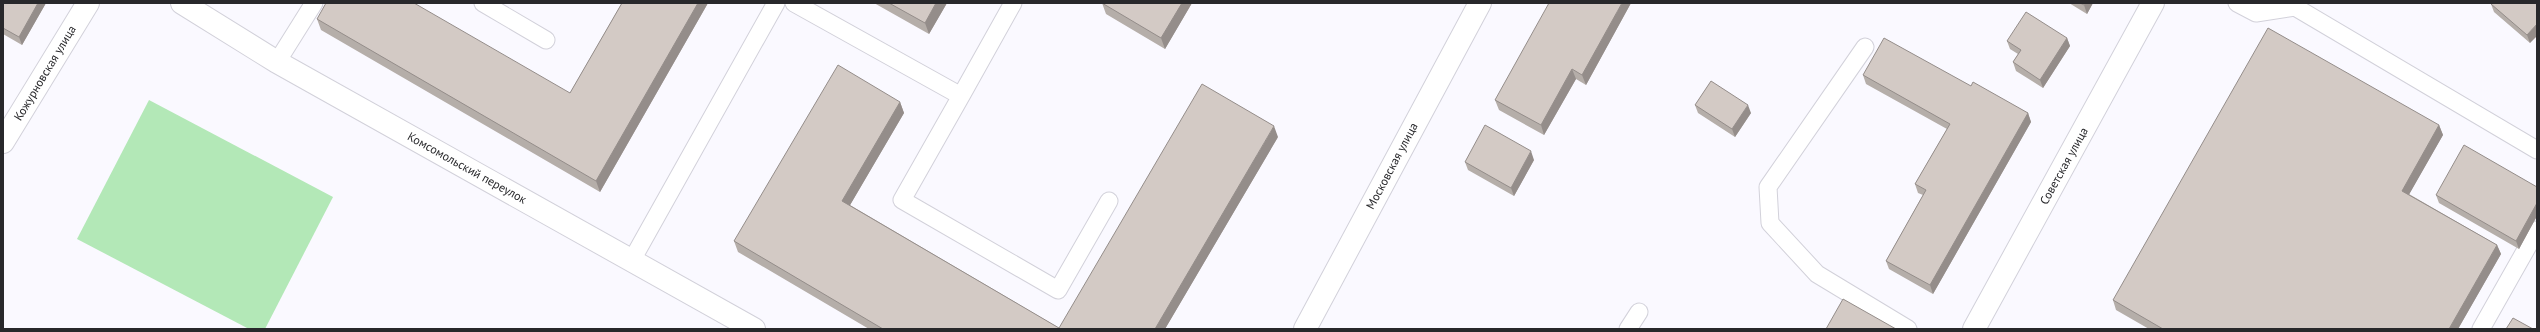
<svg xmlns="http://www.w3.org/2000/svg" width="2540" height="332" viewBox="0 0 2540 332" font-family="'PT Sans',sans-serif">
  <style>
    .green { fill: #b3e8b7 }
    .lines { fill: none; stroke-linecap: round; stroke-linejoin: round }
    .lane-casing { stroke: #d2d1da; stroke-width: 19 }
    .street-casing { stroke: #d2d1da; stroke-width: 24 }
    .secondary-casing { stroke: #d2d1da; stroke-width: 24 }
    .lane { stroke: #fff; stroke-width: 17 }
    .street { stroke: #fff; stroke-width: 22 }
    .secondary { stroke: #fff; stroke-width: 22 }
    .wall { fill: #b5aea9 }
    .shaded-wall { fill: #948d8a }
    .building { fill: #d3cac5; stroke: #948d8a }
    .labels { text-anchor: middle; stroke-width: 3; stroke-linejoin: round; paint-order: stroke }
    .street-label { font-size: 12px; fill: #28282b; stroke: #fff }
  </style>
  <rect width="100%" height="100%" fill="#faf9ff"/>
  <path class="green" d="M149,100L333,197L265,329H249L77,239Z"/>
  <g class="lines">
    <g class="lane-casing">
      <path id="lane" d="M483,3L546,40
        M794,3L961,96L902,200L1058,290L1109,201
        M2237,3L2256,13L2295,7L2537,150
        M1865,47L1768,187L1770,223L1817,274L1908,329
        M277,62L314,3
        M961,96L1013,3
        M632,260L776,3
        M1628,329L1639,312
        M2481,329L2537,230"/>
    </g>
    <g class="street-casing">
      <path id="street" d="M3,142L88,3
        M1305,329L1480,3"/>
    </g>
    <g class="secondary-casing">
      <path id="secondary" d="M182,3L277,62L754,329
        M1974,329L2153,3"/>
    </g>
    <use href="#lane" class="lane"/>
    <use href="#street" class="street"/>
    <use href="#secondary" class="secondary"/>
  </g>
  <path class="wall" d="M3,3H46L22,45L3,34Z
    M622,3H708L600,192L321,30L317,19L570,93Z
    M874,3H947L929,34Z
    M1102,3H1192L1165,49L1106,14Z
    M1631,3L1586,85L1576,79L1544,135L1499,110L1495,100Z
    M2069,3H2093L2087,14Z
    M2537,3L2530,43L2494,12L2491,4Z
    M2067,38L2070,46L2043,88L2016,71L2013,62L2018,54L2010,49L2007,41Z
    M1863,75L1971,86L2028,113L2031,122L1933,294L1889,269L1886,261L1923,195L1918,193L1915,184L1947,129L1866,84Z
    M900,102L904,113L850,205L1059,328L1278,137L1165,329H869L738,252L734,241Z
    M1695,105L1751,113L1735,137L1698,113Z
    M2439,125L2443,135L2409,194L2497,245L2501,254L2458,329H2149L2116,310L2113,300Z
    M1534,160L1514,196L1468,170L1465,162Z
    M2537,187V216L2519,249L2439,203L2436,195Z"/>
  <path class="shaded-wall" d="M38,3H46L22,45L19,37Z
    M698,3H708L600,192L596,181Z
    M936,3H947L929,34L925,23Z
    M1182,3H1192L1165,49L1161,38Z
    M1622,3H1631L1586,85L1582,75Z
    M2085,3H2093L2087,14L2084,5Z
    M2537,24V36L2530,43L2527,35Z
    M2067,38L2070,46L2043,88L2040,80Z
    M1572,69L1576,79L1544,135L1541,125Z
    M900,102L904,113L846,212L842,201Z
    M1748,105L1751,113L1735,137L1732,129Z
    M2028,113L2031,122L1933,294L1930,285Z
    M2439,125L2443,135L2406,200L2402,191Z
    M1274,126L1278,137L1165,329H1155Z
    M1531,151L1534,160L1514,196L1511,188Z
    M2537,203V216L2519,249L2516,241Z
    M2497,245L2501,254L2458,329H2449Z"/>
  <path class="building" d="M3,3H38L19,37L3,28Z
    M326,3H414L570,93L622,3H698L596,181L317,19Z
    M889,3H936L925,23Z
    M1102,3H1182L1161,38Z
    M1549,3H1622L1582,75L1572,69L1541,125L1495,100Z
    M2080,3H2085L2084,5Z
    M2492,3H2537V24L2527,35L2491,4Z
    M2026,12L2067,38L2040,80L2013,62L2021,50L2007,41Z
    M2268,28L2439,125L2402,191L2497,245L2449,329H2163L2113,300Z
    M1884,38L1971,86L1973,82L2028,113L1930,285L1886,261L1926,190L1915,184L1950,124L1863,75Z
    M838,65L900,102L842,201L1059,328L1202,84L1274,126L1155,329H883L734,241Z
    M1711,81L1748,105L1732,129L1695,105Z
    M1485,125L1531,151L1511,188L1465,162Z
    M2464,145L2537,187V203L2516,241L2436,195Z
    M1843,299L1896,329H1826Z
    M2513,318L2533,329H2506Z"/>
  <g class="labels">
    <g class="street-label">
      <text transform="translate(45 73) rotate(-59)" y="4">Кожурновская улица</text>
      <text transform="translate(1392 166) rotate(-62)" y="4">Московская улица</text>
      <text transform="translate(2064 166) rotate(-61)" y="4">Советская улица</text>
      <text transform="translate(467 168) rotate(29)" y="4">Комсомольский переулок</text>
    </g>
  </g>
  <rect width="2540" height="332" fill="none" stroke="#28282b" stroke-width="8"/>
</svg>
